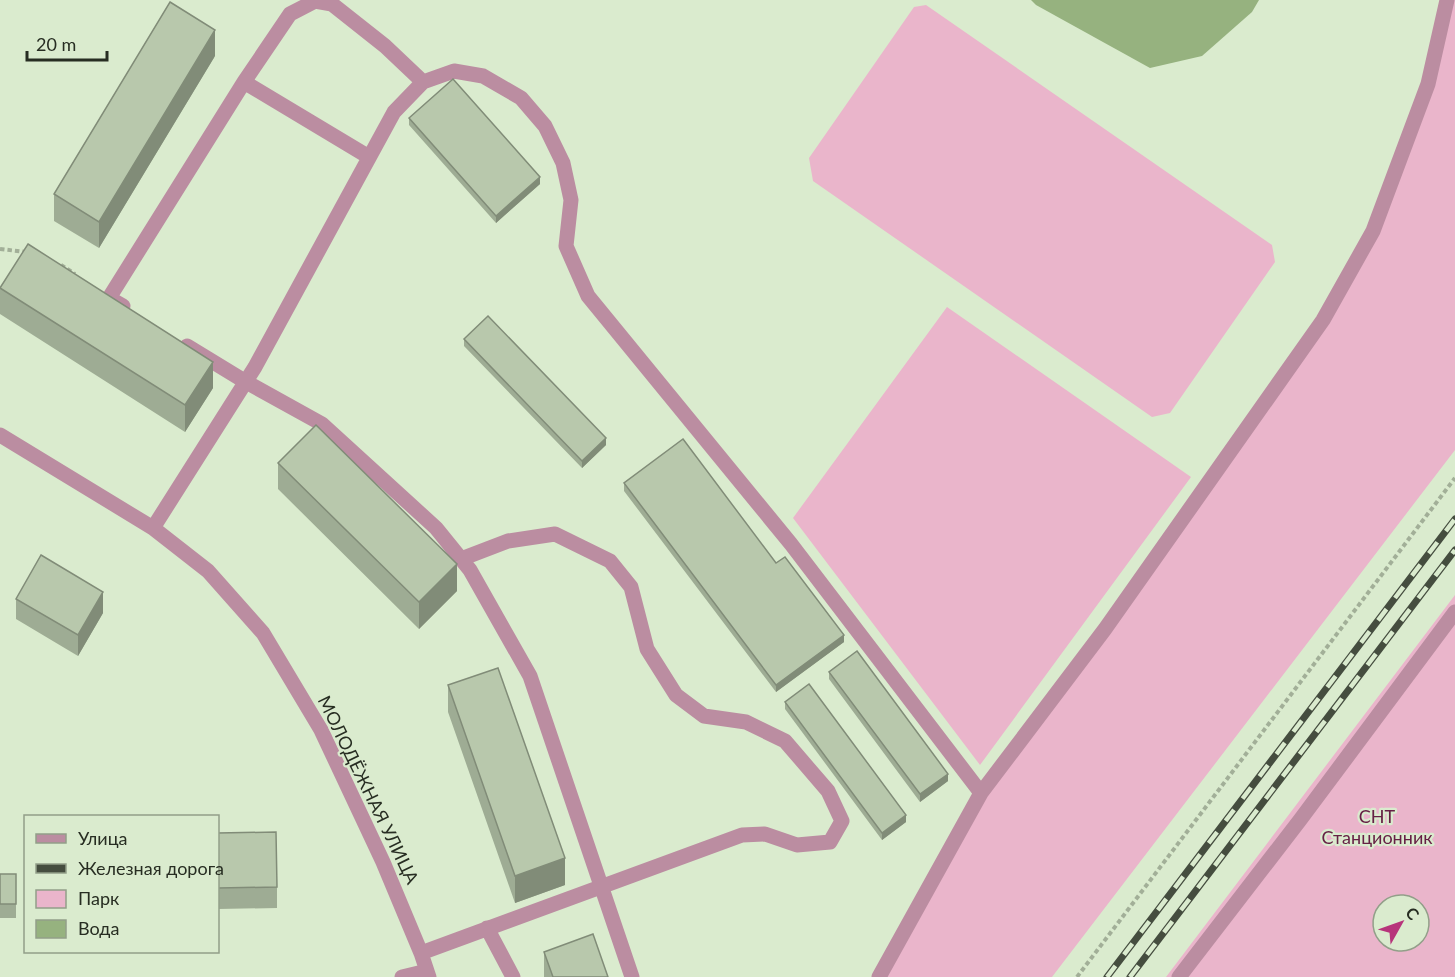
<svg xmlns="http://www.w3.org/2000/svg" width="1455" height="977" viewBox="0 0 1455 977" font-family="Lato,sans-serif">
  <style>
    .green { fill: #eab5cb; fill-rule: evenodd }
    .water { fill: #96b27f }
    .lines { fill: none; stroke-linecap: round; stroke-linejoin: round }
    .path { stroke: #a2af98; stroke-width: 4; stroke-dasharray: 4.5 3; stroke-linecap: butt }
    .minor { stroke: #bb8da1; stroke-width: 15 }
    .rail-casing { stroke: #454d3f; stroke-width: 7 }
    .rail { stroke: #daebce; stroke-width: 4.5; stroke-dasharray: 14; stroke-linecap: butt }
    .wall { fill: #9eac94 }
    .shaded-wall { fill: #818c78 }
    .building { fill: #b8c8ac; stroke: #818c78; stroke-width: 1.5 }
    .labels { text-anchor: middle; stroke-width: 4.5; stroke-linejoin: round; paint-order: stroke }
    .street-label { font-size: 18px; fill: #272d22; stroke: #daebce }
    .park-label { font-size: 18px; fill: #662045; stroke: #daebce }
  </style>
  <rect width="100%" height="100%" fill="#daebce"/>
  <path class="green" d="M1447,0H1455V450L1052,977H874L981,793L1211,481L1373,231L1428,84Z
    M926,5L1272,245L1275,262L1170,413L1152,417L813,181L809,158L914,7Z
    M947,307L1191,477L980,765L793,518Z
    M1455,595V977H1166ZM1383,905H1419V941H1383Z"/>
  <path class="water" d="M1031,0H1259L1252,12L1202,56L1150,68L1036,5Z"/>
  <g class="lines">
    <path class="path" d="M0,249L26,252
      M61,265L75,274
      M1077,977L1455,478"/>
    <path class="minor" d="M244,82L290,14L315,1L332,4L385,46L423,82
      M123,306L109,298L244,82L369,157
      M187,346L246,382L322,424L436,528L470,570L530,676L632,977
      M0,435L153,528L208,571L263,633L321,730L383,862L421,953L429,977
      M153,528L255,367L394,112L423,82L454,71L483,76L521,98L545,126L563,163L571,200L566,246L588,296L791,544L981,793
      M487,928L513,977
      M421,953L742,835L765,834L797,845L830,842L842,821L828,791L785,741L746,722L704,716L676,695L647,649L631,587L610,561L555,534L508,541L461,559
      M402,977L427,971
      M879,977L981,793L1105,629L1323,320L1373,231L1428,84L1447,0
      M1179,977L1300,820L1455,612"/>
    <g class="rail-casing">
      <path id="rail" d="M1107,977L1455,519
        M1130,977L1455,550"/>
    </g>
    <use href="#rail" class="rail"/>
  </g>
  <path class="wall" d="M215,56L99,248L54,221V194Z
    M409,118L540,184L496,223L409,125Z
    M0,287L213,388L185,432L0,314Z
    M464,339L606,445L582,468L464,346Z
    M278,463L457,591L419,629L278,489Z
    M624,483L776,563L844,642L776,692L624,491Z
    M16,599L103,613L78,656L16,619Z
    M829,672L948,781L920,802L829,679Z
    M448,685L565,885L515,903L448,712Z
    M785,702L906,822L882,840L785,709Z
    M218,833L277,887V908L218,909Z
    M0,874H16V918H0Z
    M544,952L608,977H544Z"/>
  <path class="shaded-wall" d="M215,30V56L99,248V222Z
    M540,177V184L496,223V216Z
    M213,362V388L185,432V405Z
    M606,438V445L582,468V461Z
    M457,564V591L419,629V602Z
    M103,592V613L78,656V635Z
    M844,635V642L776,692V685Z
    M948,774V781L920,802V794Z
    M906,815V822L882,840V833Z
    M565,858V885L515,903V876Z"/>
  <path class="building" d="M170,2L215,30L99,222L54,194Z
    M453,79L540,177L496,216L409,118Z
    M28,244L213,362L185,405L0,288Z
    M488,316L606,438L582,461L464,339Z
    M316,425L457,564L419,602L278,463Z
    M683,439L776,563L785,557L844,635L776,685L624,483Z
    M41,555L103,592L78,635L16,599Z
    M857,651L948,774L920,794L829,672Z
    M498,668L565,858L515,876L448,685Z
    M809,684L906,815L882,833L785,702Z
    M276,832L277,887L218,888V833Z
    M0,874H16V904H0Z
    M593,934L608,977H553L544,952Z"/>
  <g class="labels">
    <g class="street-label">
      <text transform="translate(368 790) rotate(64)" y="6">МОЛОДЁЖНАЯ УЛИЦА</text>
    </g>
    <g class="park-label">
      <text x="1377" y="823">СНТ<tspan x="1377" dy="21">Станционник</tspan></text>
    </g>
  </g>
  <rect x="24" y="815" width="195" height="138" fill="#daebce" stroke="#929f89" stroke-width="1.5"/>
  <rect x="36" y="834" width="30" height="9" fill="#bb8da1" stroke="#929f89" stroke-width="1.5"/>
  <text x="78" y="845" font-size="18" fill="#272d22">Улица</text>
  <rect x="36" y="864" width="30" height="9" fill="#454d3f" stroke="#929f89" stroke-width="1.5"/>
  <text x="78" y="875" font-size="18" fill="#272d22">Железная дорога</text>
  <rect x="36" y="890" width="30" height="18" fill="#eab5cb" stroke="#929f89" stroke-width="1.5"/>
  <text x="78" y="905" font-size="18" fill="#272d22">Парк</text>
  <rect x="36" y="920" width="30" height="18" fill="#96b27f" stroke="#929f89" stroke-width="1.5"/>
  <text x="78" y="935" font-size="18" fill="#272d22">Вода</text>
  <g transform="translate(1401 923) rotate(50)"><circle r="28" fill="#daebce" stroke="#929f89" stroke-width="1.5"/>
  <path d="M0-4.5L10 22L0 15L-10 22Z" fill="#b7347b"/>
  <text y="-9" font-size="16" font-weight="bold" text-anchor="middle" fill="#272d22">С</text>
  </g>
  <path d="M27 51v9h80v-9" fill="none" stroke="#272d22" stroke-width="3"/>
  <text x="36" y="51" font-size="18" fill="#272d22" stroke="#daebce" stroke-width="4.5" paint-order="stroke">20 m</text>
</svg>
